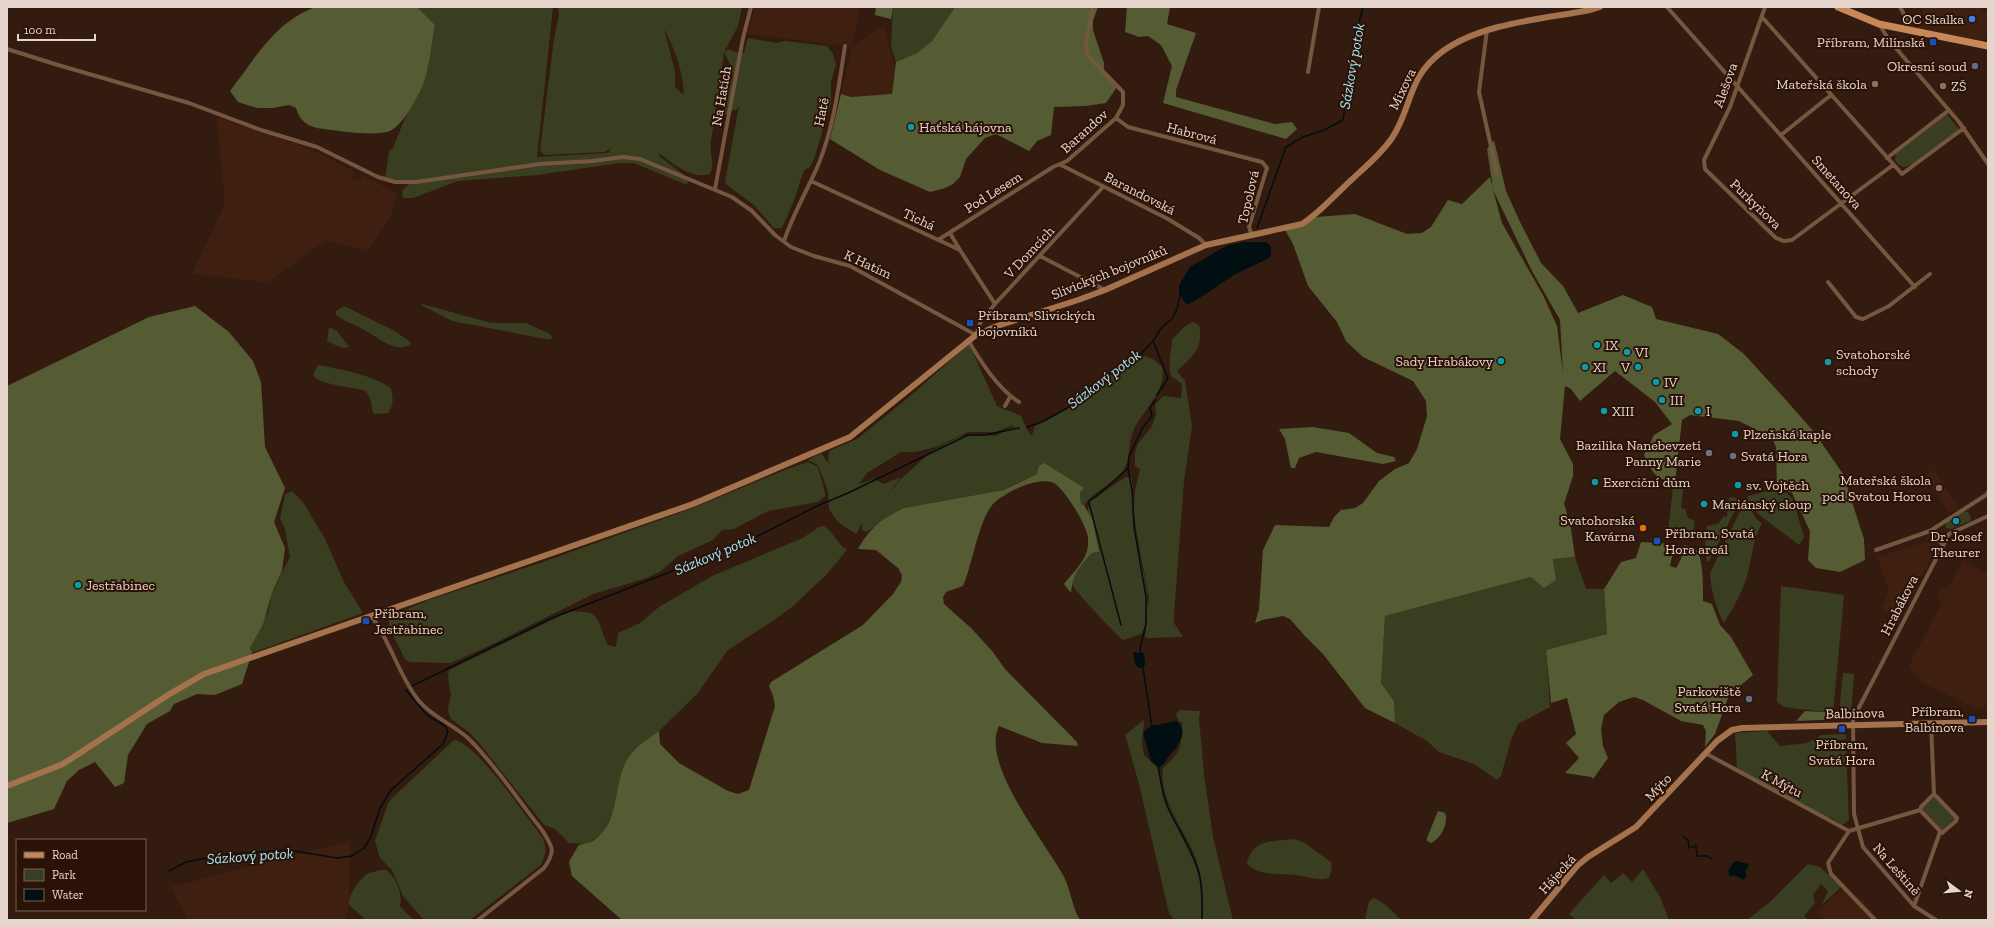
<svg xmlns="http://www.w3.org/2000/svg" width="1995" height="927" viewBox="0 0 1995 927" font-family="'Zilla Slab',serif">
  <style>
    .built { fill: #3e1f10 }
    .green { fill: #3a3e20; fill-rule: evenodd }
    .forest { fill: #555c33; fill-rule: evenodd }
    .water { fill: #010e12 }
    .lines { fill: none; stroke-linecap: round; stroke-linejoin: round }
    .stream { stroke: #010e12; stroke-width: 1.5 }
    .street { stroke: #75563f; stroke-width: 4 }
    .secondary { stroke: #a4724d; stroke-width: 6 }
    .primary { stroke: #c88757; stroke-width: 7 }
    .shop-dot { fill: #3f7fe0; stroke: #2a1206; stroke-width: 1.5 }
    .transit-dot { fill: #1a4fb4; stroke: #2a1206; stroke-width: 1.5 }
    .service-dot { fill: #5c6f8a; stroke: #2a1206; stroke-width: 1.5 }
    .education-dot { fill: #8d6e63; stroke: #2a1206; stroke-width: 1.5 }
    .culture-dot { fill: #0f9aa8; stroke: #2a1206; stroke-width: 1.5 }
    .worship-dot { fill: #6b7280; stroke: #2a1206; stroke-width: 1.5 }
    .food-dot { fill: #e8710a; stroke: #2a1206; stroke-width: 1.5 }
    .labels { text-anchor: middle; stroke-width: 4; stroke-linejoin: round; paint-order: stroke }
    .poi-label { font-size: 14px; fill: #e6d5cd; stroke: #2a1206; text-anchor: start }
    .street-label { font-size: 14px; fill: #e6d5cd; stroke: #2a1206 }
    .water-label { font-size: 15px; font-style: italic; fill: #a4e9f9; stroke: #2a1206 }
  </style>
  <rect width="100%" height="100%" fill="#341b0f"/>
  <path class="built" d="M754,7H860L852,46L884,25L895,69L892,95L851,97L841,94L852,47L748,34Z
    M1923,7H1980L1988,16V29L1984,41L1907,27L1923,11Z
    M216,117L309,148L354,171L352,177L354,179L360,180L362,175L397,193L392,214L368,250L326,241L267,282L192,274L225,203Z
    M1934,469L1958,508L1949,513L1925,477Z
    M1929,541L1936,549L1899,619L1881,608L1889,592L1877,557Z
    M1963,560L1988,574V705L1977,709L1921,682L1909,666L1942,602L1936,598L1943,587L1948,588Z
    M349,841V905L345,920H187L171,887Z
    M1844,887L1863,901L1880,920H1823L1817,912Z"/>
  <path class="green" d="M417,7H553L537,157L608,153L612,148L604,152L545,155L542,153L540,150L554,39L559,14L557,7H742L738,26L724,52L729,49L734,52L744,53L748,38L777,43L785,41L827,46L833,54L836,65L831,82V103L814,159L810,167L804,170L793,203L782,228H774L754,205L727,185L725,182L739,106L737,109L722,116L724,99L733,76L731,66L724,52C720,82 716,111 711,141C709,152 715,163 710,174C693,180 673,164 660,154L659,156L688,178L687,185L634,163H619L537,175L458,181L413,198H403L402,191L410,183L385,180L389,151L393,148L405,118L426,77L435,25ZM664,29C675,49 683,72 684,95L675,87V71Z
    M893,7H955L932,41L917,53L896,62L891,46Z
    M1946,113L1960,130L1913,164L1904,167L1898,164L1895,160L1896,152Z
    M422,304L491,323H526L550,334L552,337L551,339H546L452,321L421,305Z
    M344,306L391,329L408,340L411,344C397,355 376,336 364,330C355,324 345,322 336,315V311Z
    M1193,322L1199,325C1204,349 1192,356 1177,371L1185,381L1192,426L1184,481L1174,614V623L1183,637L1147,638L1145,636L1149,598L1136,529L1134,510L1135,490L1140,469L1135,466V453L1138,444L1152,426L1156,414L1155,405L1163,396L1181,398L1182,384L1171,376C1168,361 1171,354 1172,340L1185,326Z
    M329,327L337,331L349,347L342,348L327,341Z
    M969,344L997,406L1021,416L1027,430L1032,436L1035,426L1084,399L1090,390L1116,371L1139,358L1145,356L1153,359L1162,367C1167,389 1145,409 1135,427C1127,441 1132,458 1123,471C1111,486 1096,489 1084,505L1081,504L1080,493L1084,488L1073,483L1061,474H1037L1004,490L904,508L891,514L867,532L862,530V523L856,534L838,522L829,509L828,491L818,465L808,460L821,453L830,465L828,460L829,451L857,439L877,423L908,398ZM1011,426L1016,427L1006,430L996,436L971,434L959,437L932,451L900,480L886,497L901,477L883,484L875,479L859,484L867,473L901,452H915L936,447L968,432H995Z
    M318,365C343,370 370,374 391,388C393,398 394,405 388,413L375,414L373,413L371,401L366,391C354,387 318,385 313,375Z
    M808,462L818,467L825,493V496L818,502L768,511L734,529L722,530L713,540L678,556L661,571L647,578L593,594L493,644L451,663L410,662L405,659L389,627V620L391,616L431,599L540,563L693,508L787,469Z
    M1126,477H1131L1132,481C1134,498 1132,514 1135,531C1138,557 1158,610 1141,634L1123,640C1119,638 1076,592 1073,586C1072,584 1072,583 1072,580L1080,566L1092,553L1099,552L1093,521L1087,513L1090,501Z
    M1673,488L1683,489L1681,508L1685,509L1688,518L1695,521L1692,539L1670,536L1668,531Z
    M292,491L303,502L324,537L344,582L363,613L252,653L250,648L268,612L273,590L290,557L285,529L280,518L285,495Z
    M1767,491L1787,493L1793,500L1804,537L1799,545L1758,514L1747,499L1748,496Z
    M1729,497L1741,499L1709,561H1707L1705,539L1707,526L1718,524L1724,516L1727,517Z
    M1745,501L1758,521L1762,523C1753,539 1752,558 1747,576C1742,593 1733,608 1724,623C1716,609 1711,590 1710,573Z
    M1961,511L1968,512L1971,518L1970,521L1951,529L1946,528V522Z
    M824,526C834,532 837,544 847,550L826,575L792,607L774,620L728,650L697,694L659,731L631,754L619,784L614,810L603,833L587,844L569,843L555,829L544,825L484,749L471,734L450,718L448,709L451,695L448,677L449,670L568,612C604,609 595,620 608,645L616,647L618,633L640,623L659,607L712,576L803,538L819,527Z
    M1575,557L1586,589H1604L1607,634L1546,650L1550,707L1518,724L1511,740L1501,776L1497,780L1474,764L1439,752L1427,741L1395,723L1394,701L1381,683L1385,616L1531,577L1556,580L1553,559Z
    M1781,586L1844,595L1833,713L1784,707L1777,702Z
    M1843,673L1854,674L1851,715L1839,714Z
    M1180,710L1200,711L1199,719L1204,774L1213,837L1233,920H1203C1203,899 1204,880 1196,859C1185,829 1159,802 1163,768C1182,751 1181,748 1182,722H1179L1176,714Z
    M1144,720L1142,744L1144,755L1157,767L1165,800L1195,862L1201,883L1202,914L1201,920H1174L1169,913L1139,784L1126,738L1125,735Z
    M1767,731L1780,746L1807,743L1822,735L1845,734L1846,739L1837,740L1838,751H1846L1849,820L1842,825L1830,817L1828,819L1737,769L1735,733Z
    M454,740C475,741 528,819 543,838L546,851L541,865L470,920H424L403,896L392,870L380,858L375,841L389,801Z
    M1934,797L1954,817V820L1942,830L1923,810V808Z
    M1293,839L1303,842L1331,862L1332,868L1329,878C1316,881 1307,876 1295,875C1279,873 1258,877 1247,863C1253,839 1271,842 1293,839Z
    M1808,864L1820,867L1841,887L1822,905L1828,891L1821,884L1813,895L1815,903L1804,916L1808,920H1747L1770,902Z
    M1643,869L1660,897L1669,920H1576L1569,914L1604,875L1611,883L1623,873L1632,882Z
    M381,870H386C396,877 403,894 400,906L413,920H366L349,905C347,896 361,877 369,873C373,872 377,871 381,870Z
    M1374,898L1386,905L1401,920H1365L1369,901Z"/>
  <path class="forest" d="M316,7H417L435,25C432,41 430,59 426,76C422,90 404,125 390,131C378,136 345,132 332,130C314,128 302,127 296,108L289,105L273,108H257L238,102L230,91C255,59 275,21 316,7Z
    M876,7H893L891,19L875,15Z
    M955,7H1098L1093,21V30L1104,63V72L1117,87L1106,103L1086,106L1054,107L1051,135L1037,141L1029,151L996,134L985,138L966,159L960,177L953,184L945,188L930,192L880,170L830,139L841,94L851,97L892,94L896,62L917,53L932,41Z
    M1127,7H1170L1167,24L1196,33L1176,90V97L1275,124L1292,122L1297,129L1286,139L1163,103L1172,66L1161,45L1148,36L1139,37L1125,32Z
    M1494,140L1506,191L1520,222L1541,263L1563,286L1578,313L1623,295L1652,307L1656,319L1718,334L1744,354L1785,399L1814,432L1843,474L1864,539L1865,560L1840,572L1816,568L1808,560L1810,531L1792,493L1777,488L1776,447L1772,438L1739,421L1690,415L1682,420L1675,482C1654,480 1653,472 1644,455L1654,435L1672,424L1655,402L1615,371L1580,401L1571,389L1565,386L1560,439L1573,464V476L1564,504L1570,522L1575,557L1553,559L1556,580L1544,588L1531,577L1385,616L1381,683L1394,701L1395,723L1365,708L1323,654L1304,635L1290,619L1283,616L1262,620L1255,623L1259,609L1263,550L1275,525L1329,527L1334,517L1341,510L1355,508L1363,503L1379,481L1395,469L1409,463L1417,449L1427,416L1426,401L1413,381L1363,357L1346,341L1337,322L1308,286L1293,244L1285,230L1316,217L1355,214L1407,234L1422,233L1431,227L1448,200L1462,204L1490,177L1493,188L1487,149ZM1493,190L1532,271L1560,320L1563,373L1557,326L1543,295L1502,223Z
    M195,306L229,332L253,361L261,382L265,447L285,488L274,522L285,548L282,571L273,590L263,624L250,648L252,653L242,684L215,695L197,694L174,704L170,711L147,724L128,755L124,783L115,787L95,762L79,770L67,781L54,809L7,823V386L149,317Z
    M1313,427L1349,433L1377,453L1394,457L1396,461L1383,464L1316,452L1299,458L1295,468H1291L1285,439L1279,429Z
    M1044,463L1084,488L1080,493L1081,504L1084,505L1093,521L1099,552L1092,553C1079,567 1073,573 1071,593L1064,584C1071,575 1082,564 1086,554C1089,546 1089,535 1085,528C1082,518 1063,488 1054,483C1038,476 1005,492 993,504C979,519 972,566 963,586L946,592L943,597L944,604L971,628L993,652L1005,669L1077,742L1078,746L1042,743L999,726C980,764 1046,843 1064,877C1071,891 1072,907 1080,920H622L572,876L569,862L578,846C583,843 589,844 594,840C623,820 611,779 631,754C638,745 650,738 659,731L660,744L679,763L728,791L738,794L749,790L775,706L773,696L769,686L771,682L863,625L893,594L901,582L902,575L898,568L876,550L858,549C870,528 882,518 904,508L1004,490L1037,474L1039,466Z
    M1641,542L1675,544L1670,566L1676,568L1681,559L1684,545C1688,546 1692,547 1696,550C1704,559 1703,589 1703,601L1712,604L1720,625L1731,637L1753,675L1729,695L1715,734L1705,747L1706,731L1703,725L1681,721L1643,700L1634,697L1619,702L1604,715L1601,729L1603,746L1608,758L1593,779L1591,777L1565,773L1579,758L1566,743L1576,734L1567,698L1551,703L1546,650L1607,634L1604,589L1621,562L1636,558Z
    M1805,711L1841,713L1845,719L1796,721Z
    M1438,811L1445,813C1449,822 1441,839 1431,843L1427,841V838Z"/>
  <path class="water" d="M1244,242H1266L1271,246V254L1269,258L1234,275L1195,301L1187,305L1179,294V285L1190,267L1228,245Z
    M1133,652L1144,653L1145,665L1143,668H1139L1135,664Z
    M1177,721C1190,734 1177,746 1169,756C1166,760 1164,764 1159,768L1151,761L1143,733L1151,726Z
    M1737,861L1748,864L1749,866L1745,871L1747,876L1743,880L1734,875L1730,877L1728,871L1733,863Z"/>
  <g class="lines">
    <path class="stream" d="M1257,228L1286,147L1303,137L1324,130L1343,120L1358,26L1363,7
      M1153,341L1168,378L1157,395
      M1027,427L1042,422L1071,406L1098,381L1139,356L1153,341L1162,327L1172,319L1177,309L1180,294
      M1121,625L1089,503L1090,500L1097,496L1127,469
      M1141,654L1140,649L1146,624V597L1134,527L1132,490L1128,469L1129,456L1143,427L1152,416L1150,408L1155,400
      M1143,668L1152,727
      M412,686L552,618L742,544L817,506L848,493L968,435H985L1019,428
      M1158,766C1161,781 1162,795 1168,808C1178,830 1193,851 1199,874C1203,889 1202,905 1202,920
      M1684,837L1688,840L1689,848L1696,846L1697,856H1708L1711,859
      M169,871L186,862L227,854L289,850L337,858L352,856L364,848L370,839L380,808L391,790L443,744L448,732L445,726L427,715L406,690"/>
    <path class="street" d="M1667,7L1915,287
      M1765,7L1730,107L1704,160L1705,169L1776,238L1784,241L1792,240L1893,165
      M1900,7L1906,18L1905,30
      M1762,17L1902,174L1964,128
      M1879,24L1889,40L1959,122L1988,164
      M1487,30L1479,92L1497,174
      M7,49L58,65L189,103L261,130L317,147L378,177L395,182H416L540,164L593,161L623,157L640,159L732,197L752,211L775,235L791,247L814,256L850,266L976,335L981,321L995,304L1103,187
      M1308,72L1319,7
      M1116,118L1128,127L1262,162L1267,168L1266,171L1249,227L1252,235
      M1781,135L1831,95
      M1887,158L1949,110
      M1061,165L1168,219L1199,238L1206,245
      M811,181L960,250L995,304
      M715,189L743,38L751,7
      M950,233L960,250
      M938,240L1053,167L1067,161L1116,118L1123,105V92L1088,56L1086,42L1093,7
      M784,241C793,214 808,189 819,163C834,126 839,84 845,46
      M1040,256L1105,290
      M1828,282L1856,317L1863,319L1889,306L1930,274
      M968,340C981,362 998,389 1019,402
      M1005,406L1010,397
      M1930,531L1943,545
      M1876,550L1930,531L1986,495L1988,492
      M372,617C391,643 399,676 419,701C433,718 455,725 470,740C497,767 518,800 542,830C553,847 556,851 544,868L478,920
      M1931,723L1934,794
      M1705,753L1849,831
      M1934,794L1957,818L1956,821L1942,833L1920,810L1921,807Z
      M1849,831L1828,863L1831,874L1875,920
      M1849,831L1920,810
      M1914,906L1940,832
      M1936,920L1914,906L1863,847L1854,814L1853,719L1949,534L1988,516"/>
    <path class="secondary" d="M7,786L63,764L168,695L204,674L693,504L850,437L976,335L997,326L1078,300L1105,290L1206,245L1302,224C1318,214 1331,199 1345,186C1360,171 1380,156 1392,138C1413,107 1406,78 1443,51C1482,23 1543,19 1590,10L1600,7
      M1532,920L1577,866L1588,857L1636,827L1717,741L1732,730L1742,728L1988,722"/>
    <path class="primary" d="M1838,7L1879,24L1988,46"/>
  </g>
  <circle class="shop-dot" cx="1972" cy="19" r="4"/>
  <g class="transit-dot">
    <rect x="1929" y="38" width="8" height="8" rx="2"/>
    <rect x="966" y="319" width="8" height="8" rx="2"/>
    <rect x="1653" y="537" width="8" height="8" rx="2"/>
    <rect x="362" y="617" width="8" height="8" rx="2"/>
    <rect x="1968" y="715" width="8" height="8" rx="2"/>
    <rect x="1838" y="725" width="8" height="8" rx="2"/>
  </g>
  <g class="service-dot">
    <circle cx="1975" cy="66" r="4"/>
    <circle cx="1749" cy="699" r="4"/>
  </g>
  <g class="education-dot">
    <circle cx="1875" cy="84" r="4"/>
    <circle cx="1943" cy="86" r="4"/>
    <circle cx="1939" cy="488" r="4"/>
  </g>
  <g class="culture-dot">
    <circle cx="911" cy="127" r="4"/>
    <circle cx="1597" cy="345" r="4"/>
    <circle cx="1627" cy="352" r="4"/>
    <circle cx="1501" cy="361" r="4"/>
    <circle cx="1828" cy="362" r="4"/>
    <circle cx="1585" cy="367" r="4"/>
    <circle cx="1638" cy="367" r="4"/>
    <circle cx="1656" cy="382" r="4"/>
    <circle cx="1662" cy="400" r="4"/>
    <circle cx="1604" cy="411" r="4"/>
    <circle cx="1698" cy="411" r="4"/>
    <circle cx="1735" cy="434" r="4"/>
    <circle cx="1595" cy="482" r="4"/>
    <circle cx="1738" cy="485" r="4"/>
    <circle cx="1704" cy="504" r="4"/>
    <circle cx="1956" cy="521" r="4"/>
    <circle cx="78" cy="585" r="4"/>
  </g>
  <g class="worship-dot">
    <circle cx="1709" cy="453" r="4"/>
    <circle cx="1733" cy="456" r="4"/>
  </g>
  <circle class="food-dot" cx="1643" cy="528" r="4"/>
  <g class="labels">
    <g class="poi-label">
      <text x="1964" y="24" text-anchor="end">OC Skalka</text>
      <text x="1925" y="47" text-anchor="end">Příbram, Milínská</text>
      <text x="1967" y="71" text-anchor="end">Okresní soud</text>
      <text x="1867" y="89" text-anchor="end">Mateřská škola</text>
      <text x="1951" y="91">ZŠ</text>
      <text x="919" y="132">Haťská hájovna</text>
      <text x="978" y="320">Příbram, Slivických<tspan x="978" dy="16">bojovníků</tspan></text>
      <text x="1605" y="350">IX</text>
      <text x="1635" y="357">VI</text>
      <text x="1836" y="359">Svatohorské<tspan x="1836" dy="16">schody</tspan></text>
      <text x="1493" y="366" text-anchor="end">Sady Hrabákovy</text>
      <text x="1593" y="372">XI</text>
      <text x="1630" y="372" text-anchor="end">V</text>
      <text x="1664" y="387">IV</text>
      <text x="1670" y="405">III</text>
      <text x="1612" y="416">XIII</text>
      <text x="1706" y="416">I</text>
      <text x="1743" y="439">Plzeňská kaple</text>
      <text x="1701" y="450" text-anchor="end">Bazilika Nanebevzetí<tspan x="1701" dy="16">Panny Marie</tspan></text>
      <text x="1741" y="461">Svatá Hora</text>
      <text x="1931" y="485" text-anchor="end">Mateřská škola<tspan x="1931" dy="16">pod Svatou Horou</tspan></text>
      <text x="1603" y="487">Exerciční dům</text>
      <text x="1746" y="490">sv. Vojtěch</text>
      <text x="1712" y="509">Mariánský sloup</text>
      <text x="1635" y="525" text-anchor="end">Svatohorská<tspan x="1635" dy="16">Kavárna</tspan></text>
      <text x="1665" y="538">Příbram, Svatá<tspan x="1665" dy="16">Hora areál</tspan></text>
      <text x="1956" y="541" text-anchor="middle">Dr. Josef<tspan x="1956" dy="16">Theurer</tspan></text>
      <text x="86" y="590">Jestřabinec</text>
      <text x="374" y="618">Příbram,<tspan x="374" dy="16">Jestřabinec</tspan></text>
      <text x="1741" y="696" text-anchor="end">Parkoviště<tspan x="1741" dy="16">Svatá Hora</tspan></text>
      <text x="1964" y="716" text-anchor="end">Příbram,<tspan x="1964" dy="16">Balbínova</tspan></text>
      <text x="1842" y="749" text-anchor="middle">Příbram,<tspan x="1842" dy="16">Svatá Hora</tspan></text>
    </g>
    <g class="street-label">
      <text transform="translate(1725 85) rotate(-70)" y="5">Alešova</text>
      <text transform="translate(1402 89) rotate(-64)" y="5">Mixova</text>
      <text transform="translate(721 96) rotate(-80)" y="5">Na Hatích</text>
      <text transform="translate(821 112) rotate(-78)" y="5">Hatě</text>
      <text transform="translate(1084 131) rotate(-42)" y="5">Barandov</text>
      <text transform="translate(1192 133) rotate(15)" y="5">Habrová</text>
      <text transform="translate(1837 182) rotate(48)" y="5">Smetanova</text>
      <text transform="translate(993 192) rotate(-32)" y="5">Pod Lesem</text>
      <text transform="translate(1140 193) rotate(27)" y="5">Barandovská</text>
      <text transform="translate(1248 197) rotate(-77)" y="5">Topolová</text>
      <text transform="translate(1756 204) rotate(44)" y="5">Purkyňova</text>
      <text transform="translate(919 219) rotate(25)" y="5">Tichá</text>
      <text transform="translate(1029 252) rotate(-47)" y="5">V Domcích</text>
      <text transform="translate(868 264) rotate(25)" y="5">K Hatím</text>
      <text transform="translate(1109 272) rotate(-22)" y="5">Slivických bojovníků</text>
      <text transform="translate(1899 605) rotate(-63)" y="5">Hrabákova</text>
      <text transform="translate(1855 713) rotate(-1)" y="5">Balbínova</text>
      <text transform="translate(1782 783) rotate(28)" y="5">K Mýtu</text>
      <text transform="translate(1658 787) rotate(-47)" y="5">Mýto</text>
      <text transform="translate(1897 869) rotate(49)" y="5">Na Leštině</text>
      <text transform="translate(1557 874) rotate(-48)" y="5">Hájecká</text>
    </g>
    <g class="water-label">
      <text transform="translate(1352 66) rotate(-80)" y="5">Sázkový potok</text>
      <text transform="translate(1104 379) rotate(-37)" y="5">Sázkový potok</text>
      <text transform="translate(715 554) rotate(-23)" y="5">Sázkový potok</text>
      <text transform="translate(250 856) rotate(-4)" y="5">Sázkový potok</text>
    </g>
  </g>
  <rect width="1995" height="927" fill="none" stroke="#e6d5cd" stroke-width="16"/>
  <rect x="16" y="839" width="130" height="72" fill="#2a1206" stroke="#756056"/>
  <rect x="24" y="852" width="20" height="6" fill="#c88757" stroke="#756056"/>
  <text x="52" y="859" font-size="12" fill="#e6d5cd">Road</text>
  <rect x="24" y="869" width="20" height="12" fill="#3a3e20" stroke="#756056"/>
  <text x="52" y="879" font-size="12" fill="#e6d5cd">Park</text>
  <rect x="24" y="889" width="20" height="12" fill="#010e12" stroke="#756056"/>
  <text x="52" y="899" font-size="12" fill="#e6d5cd">Water</text>
  <g transform="translate(1959 891) rotate(106)" stroke="#2a1206" stroke-width="3" paint-order="stroke">
  <path d="M0-3L7 15L0 10L-7 15Z" fill="#e6d5cd"/>
  <text y="-6" font-size="11" font-weight="bold" text-anchor="middle" fill="#e6d5cd">N</text>
  </g>
  <path d="M18 34v6h77v-6" fill="none" stroke="#e6d5cd" stroke-width="2"/>
  <text x="24" y="34" font-size="12" fill="#e6d5cd" stroke="#2a1206" stroke-width="3" paint-order="stroke">100 m</text>
</svg>
